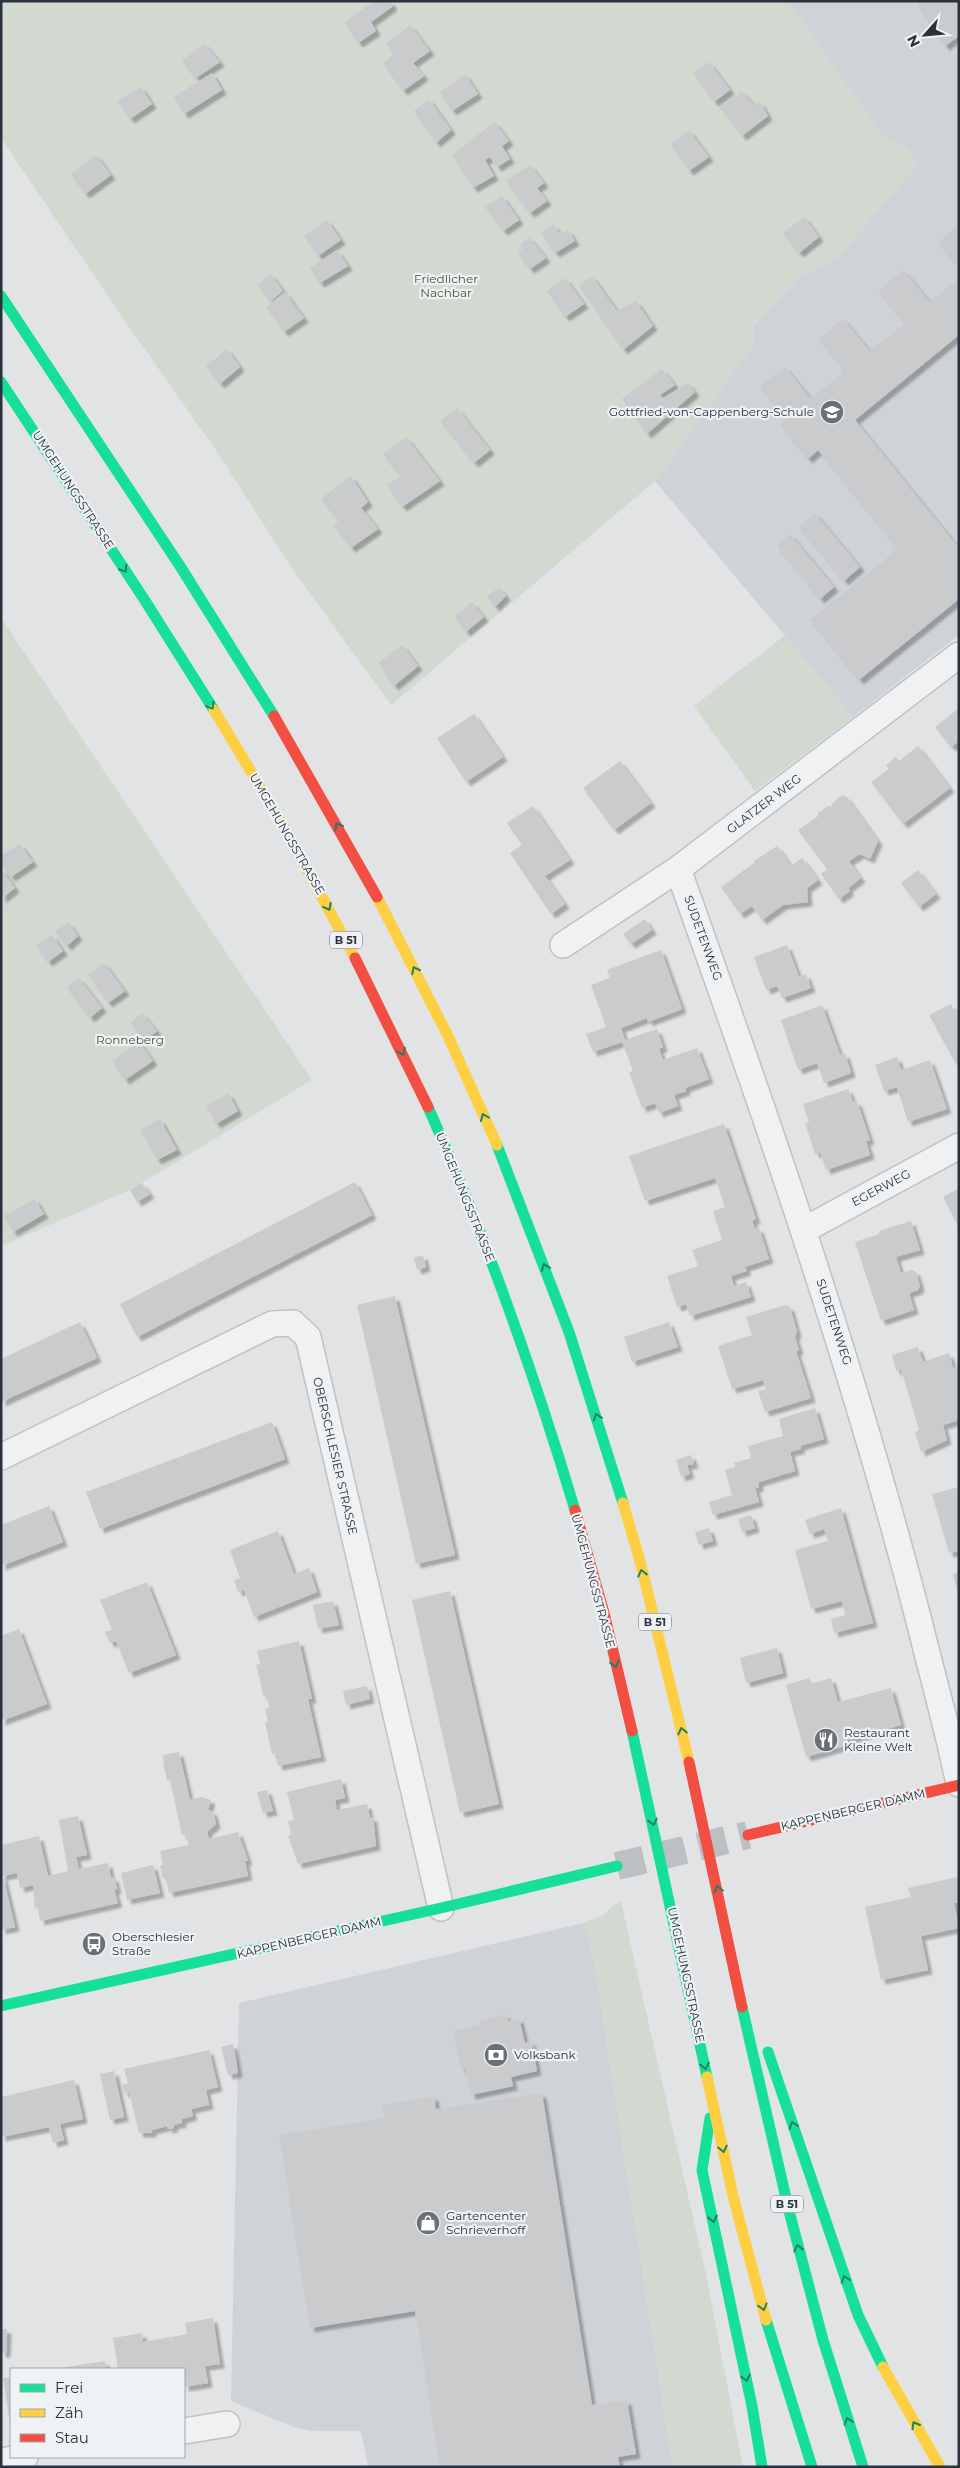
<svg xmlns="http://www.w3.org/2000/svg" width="960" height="2468" viewBox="0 0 960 2468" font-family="Montserrat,sans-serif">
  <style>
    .built { fill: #cfd3d8 }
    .green { fill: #d2d9d1 }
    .building { fill: #c9cbcd; filter: url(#shadow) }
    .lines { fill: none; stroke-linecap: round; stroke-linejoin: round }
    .secondary-tunnel { stroke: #bcc0c3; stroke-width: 28; stroke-dasharray: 28 14; stroke-linecap: butt }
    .street-casing { stroke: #bfc1c3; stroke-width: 28 }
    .street { stroke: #f0f1f2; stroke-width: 25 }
    .fast { stroke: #16e098; stroke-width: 11 }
    .slow { stroke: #ffcf43; stroke-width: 11 }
    .jam { stroke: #f24e42; stroke-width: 11 }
    .oneway { stroke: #208166 }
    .labels { text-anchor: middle; stroke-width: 4.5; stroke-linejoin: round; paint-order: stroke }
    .shield { fill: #eef2f5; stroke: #646c74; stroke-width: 1 }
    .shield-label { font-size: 11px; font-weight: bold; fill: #29333d }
    .park-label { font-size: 12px; fill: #415837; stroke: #eef2f5 }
    .poi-label { font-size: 12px; fill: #29333d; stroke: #eef2f5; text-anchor: start }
    .street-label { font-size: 12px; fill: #29333d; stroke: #eef2f5 }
  </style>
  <defs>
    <filter id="shadow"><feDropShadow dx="4.5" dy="4.5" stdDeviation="1" flood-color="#0004"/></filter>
  </defs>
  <rect width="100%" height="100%" fill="#e1e3e5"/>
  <path class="built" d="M787,1H959V635L853,717L655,481L754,344V325L797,279L840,256L908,150L883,136Z
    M583,1923L593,1954L673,2467H368L361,2431H313L296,2428L231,2401L239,2003Z"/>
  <path class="green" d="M1,1H787L883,136L908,150L919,163L840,256L797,279L754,324V344L655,481L391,705L293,570L217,452L120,314L1,138Z
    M1,618L312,1080L130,1190L1,1246Z
    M785,635L853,717L755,791L694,706Z
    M621,1902L705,2270L743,2467H673L593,1954L583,1923L603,1915L612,1906Z"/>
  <path class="building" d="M374,1H390L393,6L371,22L376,31L358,43L345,22Z
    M921,1H959V36L945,46L917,4Z
    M410,25L430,51L413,63L424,76L403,91L383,64L395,52L386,43Z
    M204,43L220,62L196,78L182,61Z
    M709,62L730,90L714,102L693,74Z
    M212,73L222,90L184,114L174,97Z
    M465,74L478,94L452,111L440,92Z
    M141,87L152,104L130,119L117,101Z
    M742,91L755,107L760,102L768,116L742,136L720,108Z
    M429,99L451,130L436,143L414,111Z
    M495,122L509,141L502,146L510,159L497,167L490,157L485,160L494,176L473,188L452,155Z
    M689,130L709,157L689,171L670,144Z
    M96,155L111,175L85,194L71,174Z
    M530,165L544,183L537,188L547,201L530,213L506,181Z
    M502,196L519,220L503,231L485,207Z
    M804,217L819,237L799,253L783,233Z
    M327,220L341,240L318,256L304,236Z
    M553,224L560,234L568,230L575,241L555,253L541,233Z
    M959,225V267L938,242Z
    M529,237L546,258L530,269L518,253L522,249L520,245Z
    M337,250L348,266L320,283L310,268Z
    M903,270L930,302L959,278V335L855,420L959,548V599L859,680L810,620L898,549L818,450L808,459L780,425L786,419L760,387L785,367L811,399L845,371L819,339L843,319L870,351L905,323L878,291Z
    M271,274L283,291L270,302L258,285Z
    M592,276L617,311L636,301L653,326L623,350L579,286Z
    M565,278L584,304L565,317L547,291Z
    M285,292L304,318L284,332L266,307Z
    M227,349L240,367L220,384L206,366Z
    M662,369L675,385L660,395L663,398L688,383L695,392L647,434L622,399Z
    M457,408L490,450L474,463L440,421Z
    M406,437L440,481L402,507L387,485L400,476L383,454Z
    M351,476L368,502L361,508L378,529L351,548L333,525L339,521L321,499Z
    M815,513L860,567L844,581L799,527Z
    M790,534L834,587L820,599L777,546Z
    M499,587L506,596L495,607L487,597Z
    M472,602L484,617L466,632L454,616Z
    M402,645L418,666L394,686L378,663Z
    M959,708V741L951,747L935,727Z
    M474,714L503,757L466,782L437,738Z
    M918,746L950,788L903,824L871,782L889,769L886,765L896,757L899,761Z
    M620,761L651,803L614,830L583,788Z
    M841,796H846L878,841L870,859L860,854L849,861L861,878L848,888L850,891L839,899L821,874L827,869L798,830L817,817L818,813L828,806L831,807L832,803Z
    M533,806L570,860L545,876L565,904L551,914L510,853L522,845L507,823Z
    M20,844L33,862L11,877L1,863V856Z
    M777,846L791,866L802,858L818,880L807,888L808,902L783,905L762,920L752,906L740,914L721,887L754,863V861Z
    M1,868L15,888L1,899Z
    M918,870L936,894L919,907L901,883Z
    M645,919L652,930L631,944L623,934Z
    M68,922L78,936L67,946L55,932Z
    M52,935L63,951L48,962L36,946Z
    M787,945L799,977L806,974L811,988L782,998L777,986L766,990L754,957Z
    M661,950L682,1009L648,1022L647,1018L621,1028L625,1040L657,1029L663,1047L659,1049L663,1060L697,1048L709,1079L685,1088L686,1091L674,1095L678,1106L659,1113L655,1103L642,1108L629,1072L633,1071L622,1042L593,1052L586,1034L606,1027L591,985L610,978L607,970Z
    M104,963L125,991L108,1003L88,975Z
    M79,978L102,1008L90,1018L67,988Z
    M951,1004L954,1011L959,1009L957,1066L929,1015Z
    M822,1005L840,1055L845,1053L851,1073L824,1083L817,1063L798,1070L781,1020Z
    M142,1013L157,1031L144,1041L130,1023Z
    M139,1042L153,1061L125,1080L112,1061Z
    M897,1057L901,1070L930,1060L947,1109L908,1122L897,1087L884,1091L875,1065Z
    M848,1089L853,1102L857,1101L870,1140L866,1141L870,1155L826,1170L820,1152L815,1154L805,1123L809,1122L803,1104Z
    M228,1093L238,1111L216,1124L206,1106Z
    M160,1119L177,1150L157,1160L140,1130Z
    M724,1124L756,1219L752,1221L755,1229L759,1228L769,1259L745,1267L747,1271L731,1276L734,1286L746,1282L751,1297L690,1316L686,1304L677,1307L667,1276L698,1266L692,1250L722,1240L713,1211L725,1207L715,1178L645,1201L629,1156Z
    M355,1182L372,1215L137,1337L120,1304Z
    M142,1183L150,1194L137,1202L130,1190Z
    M959,1188V1228L943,1197Z
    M35,1199L44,1214L13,1232L4,1216Z
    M911,1221L920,1250L896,1257L901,1273L912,1270L916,1272L920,1286L918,1290L909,1293L914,1310L881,1321L855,1242L879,1234V1231Z
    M423,1255L426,1267L417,1270L414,1258Z
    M395,1296L455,1555L416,1564L357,1305Z
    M785,1305L790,1307L797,1332L795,1337L799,1350L796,1351L811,1398L765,1412L758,1391L766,1389L763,1380L732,1389L718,1346L752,1335L746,1317Z
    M80,1322L97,1358L1,1402V1359Z
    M669,1322L678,1347L632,1362L624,1337Z
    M918,1347L923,1362L949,1353L953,1368L959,1366V1420L943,1425L947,1440L921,1452L915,1432L919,1430L901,1369L896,1371L892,1355Z
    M815,1408L824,1439L800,1446L801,1449L790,1452L795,1471L759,1482V1487L755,1488L759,1502L713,1515L709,1502L732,1495L725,1470L735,1467L734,1463L751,1458L748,1446L783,1436L779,1419Z
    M272,1422L285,1459L100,1529L86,1492Z
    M691,1455L694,1464L687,1465L690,1474L681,1477L676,1460Z
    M959,1487V1551L949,1553L932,1494Z
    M49,1506L63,1542L1,1566V1525Z
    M841,1508L873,1623L834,1633L831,1619L845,1615L842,1601L811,1609L795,1550L828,1541L824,1529L810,1534L805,1520Z
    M751,1515L755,1528L742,1532L738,1519Z
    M709,1528L713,1541L699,1545L695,1532Z
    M278,1531L294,1574L309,1568L317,1592L254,1617L244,1590L238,1592L234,1580L240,1578L230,1550Z
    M959,1572V1596H958L953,1574Z
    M147,1582L176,1655L129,1673L116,1641L110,1643L105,1632L112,1630L100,1600Z
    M450,1591L499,1804L460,1813L412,1600Z
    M333,1601L339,1625L318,1629L313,1605Z
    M19,1629L47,1704L1,1721V1636Z
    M299,1641L312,1699H308L321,1757L278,1766L275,1753L272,1754L265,1722H268L265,1709L269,1708L267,1695L263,1696L260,1680L256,1665L260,1664L257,1651Z
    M777,1648L783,1673L746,1683L740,1658Z
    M809,1678L811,1684L831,1678L838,1702L891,1688L901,1725L847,1740L848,1745L806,1757L786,1685Z
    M367,1686L370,1699L346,1705L343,1691Z
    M179,1752L190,1800L202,1797L211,1800L208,1810L213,1812L216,1824L207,1832L209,1839L238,1832L248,1861H245L248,1876L169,1893L166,1878L163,1879L160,1866L163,1865L160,1851L189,1845L186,1834L182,1835L170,1780H167L164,1767L163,1755Z
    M341,1779L345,1798L335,1800L337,1810L367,1804L370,1818L373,1817L376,1846L298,1864L288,1836L291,1835L288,1821L294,1820L287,1792Z
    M267,1790L273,1811L263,1813L257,1792Z
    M78,1816L87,1855L76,1857L79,1869L108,1863L111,1878L114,1877L117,1890H114L118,1903L40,1921L38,1907L35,1908L33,1885L20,1888L17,1873L3,1876L15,1927L1,1930V1845L39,1836L48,1876L68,1871L59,1820Z
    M153,1865L160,1893L127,1900L121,1873Z
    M957,1877L958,1902L954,1903L959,1928L921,1936L928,1970L881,1980L865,1907L911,1897L908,1888Z
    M506,2014L508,2021L519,2018L525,2043L531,2041L537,2071L511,2077L513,2086L471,2095L465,2068L461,2069L453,2031L480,2024L479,2021Z
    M233,2044L238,2073L228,2075L221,2047Z
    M209,2050L218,2087L206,2090L209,2105L191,2109L193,2116L182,2119V2123L173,2125L174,2128L167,2129L168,2126L152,2130V2133H139L129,2092L124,2093L122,2085L128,2083L124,2069Z
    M114,2071L124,2117L110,2120L100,2074Z
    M74,2080L83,2119L60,2124L64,2140L53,2143L49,2127L1,2137V2097Z
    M542,2093L592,2405L627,2400L636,2454L618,2457L620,2467H440L415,2311L310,2328L279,2135L385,2118L382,2105L434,2096L436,2109Z
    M213,2318L220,2364L205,2366L208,2383L184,2387V2369H118L113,2338L142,2333L143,2342L171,2337L172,2345V2337L187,2334L185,2323Z
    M1,2329H7L6,2353H1Z
    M105,2361L106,2369H62L61,2368Z
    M11,2377V2418H9L3,2378Z"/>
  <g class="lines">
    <path class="secondary-tunnel" d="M617,1866L748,1835"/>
    <g class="street-casing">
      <path id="street" d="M678,869C767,1118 854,1368 920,1625C933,1678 948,1730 959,1784
        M563,945L678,869L959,655
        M804,1230L959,1146
        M1,1457L272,1324L293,1323L308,1337L441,1908
        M184,2431L227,2424
        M1,2461L25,2457"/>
    </g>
    <use href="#street" class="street"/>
    <path class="fast" d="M1,296L180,566L274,716
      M1,382L144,599L214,710
      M428,1107C486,1238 534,1373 575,1510
      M497,1145L569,1332L623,1503
      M632,1731L707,2077
      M1,2006L441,1908L617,1866
      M742,2007L789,2211L823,2340L863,2467
      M768,2052L858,2315L883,2367
      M710,2118L702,2170L752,2406L762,2467
      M766,2320L812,2467"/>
    <path class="slow" d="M214,710L280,820L355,958
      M377,897L448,1036L497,1145
      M623,1503L640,1561L689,1762
      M707,2077L734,2200L766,2320
      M883,2367L940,2467"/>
    <path class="jam" d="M274,716L377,897
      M355,958L428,1107
      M575,1510L604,1613L632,1731
      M689,1762L742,2007
      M748,1835L959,1785"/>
  </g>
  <defs><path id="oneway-chevron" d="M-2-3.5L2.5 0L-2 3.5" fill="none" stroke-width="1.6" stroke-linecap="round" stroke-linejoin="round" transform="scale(1.25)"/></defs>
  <g class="oneway">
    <use href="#oneway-chevron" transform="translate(124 569) rotate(57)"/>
    <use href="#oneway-chevron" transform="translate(211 706) rotate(59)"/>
    <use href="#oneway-chevron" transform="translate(338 826) rotate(-119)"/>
    <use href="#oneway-chevron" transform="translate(328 907) rotate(62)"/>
    <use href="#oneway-chevron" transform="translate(415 970) rotate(-117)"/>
    <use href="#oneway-chevron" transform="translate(402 1052) rotate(65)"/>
    <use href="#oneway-chevron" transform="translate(484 1117) rotate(-113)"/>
    <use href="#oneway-chevron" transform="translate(545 1267) rotate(-110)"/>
    <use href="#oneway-chevron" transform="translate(597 1417) rotate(-109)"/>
    <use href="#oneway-chevron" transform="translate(642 1573) rotate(-104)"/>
    <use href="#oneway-chevron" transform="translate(615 1664) rotate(76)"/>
    <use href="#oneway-chevron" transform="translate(682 1731) rotate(-103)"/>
    <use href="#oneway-chevron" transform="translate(653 1822) rotate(77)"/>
    <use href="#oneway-chevron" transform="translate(718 1889) rotate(-103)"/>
    <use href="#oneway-chevron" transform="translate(705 2066) rotate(78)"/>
    <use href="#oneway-chevron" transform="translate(793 2125) rotate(-109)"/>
    <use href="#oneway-chevron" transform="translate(723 2149) rotate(78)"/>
    <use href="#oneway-chevron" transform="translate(713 2219) rotate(78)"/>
    <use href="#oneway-chevron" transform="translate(798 2248) rotate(-104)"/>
    <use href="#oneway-chevron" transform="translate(845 2279) rotate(-109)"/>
    <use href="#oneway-chevron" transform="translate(763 2307) rotate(74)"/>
    <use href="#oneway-chevron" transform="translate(746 2378) rotate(78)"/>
    <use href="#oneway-chevron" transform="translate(848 2421) rotate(-109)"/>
    <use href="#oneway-chevron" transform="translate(915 2425) rotate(-120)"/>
  </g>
  <defs>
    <g id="school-disc" transform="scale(1.25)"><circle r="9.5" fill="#697178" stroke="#eef2f5"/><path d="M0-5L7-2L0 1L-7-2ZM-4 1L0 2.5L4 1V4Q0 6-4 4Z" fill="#fff"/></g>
    <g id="restaurant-disc" transform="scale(1.25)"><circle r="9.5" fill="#697178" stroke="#eef2f5"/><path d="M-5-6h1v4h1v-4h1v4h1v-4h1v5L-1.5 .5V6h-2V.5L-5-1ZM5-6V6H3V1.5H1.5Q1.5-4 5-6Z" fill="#fff"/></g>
    <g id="bus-disc" transform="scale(1.25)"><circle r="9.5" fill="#697178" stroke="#eef2f5"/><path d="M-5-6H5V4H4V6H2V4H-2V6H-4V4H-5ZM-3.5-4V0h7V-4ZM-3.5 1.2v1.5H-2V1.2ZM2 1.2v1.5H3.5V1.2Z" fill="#fff"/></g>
    <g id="bank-disc" transform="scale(1.25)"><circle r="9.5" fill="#697178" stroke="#eef2f5"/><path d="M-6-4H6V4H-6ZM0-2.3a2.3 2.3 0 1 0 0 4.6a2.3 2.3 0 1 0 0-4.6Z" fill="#fff"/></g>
    <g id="shop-disc" transform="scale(1.25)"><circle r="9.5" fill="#697178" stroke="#eef2f5"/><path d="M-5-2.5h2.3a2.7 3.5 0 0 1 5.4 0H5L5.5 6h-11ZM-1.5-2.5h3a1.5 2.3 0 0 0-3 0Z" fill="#fff"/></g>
  </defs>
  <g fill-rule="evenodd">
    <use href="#school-disc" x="832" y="412"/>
    <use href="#restaurant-disc" x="826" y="1740"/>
    <use href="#bus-disc" x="94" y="1944"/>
    <use href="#bank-disc" x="496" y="2055"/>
    <use href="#shop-disc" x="428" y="2223"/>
  </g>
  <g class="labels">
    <g class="shield">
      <rect x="330" y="931.5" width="32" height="17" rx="4"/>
      <rect x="639" y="1613.5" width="32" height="17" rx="4"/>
      <rect x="771" y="2195.5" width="32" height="17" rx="4"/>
    </g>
    <g class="shield-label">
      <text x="346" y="944">B 51</text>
      <text x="655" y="1626">B 51</text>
      <text x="787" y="2208">B 51</text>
    </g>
    <g class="park-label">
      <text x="446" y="283">Friedlicher<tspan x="446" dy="14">Nachbar</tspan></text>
      <text x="130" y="1044">Ronneberg</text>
    </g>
    <g class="poi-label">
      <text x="814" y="416" text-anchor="end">Gottfried-von-Cappenberg-Schule</text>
      <text x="844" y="1737">Restaurant<tspan x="844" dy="14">Kleine Welt</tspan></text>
      <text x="112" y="1941">Oberschlesier<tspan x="112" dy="14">Straße</tspan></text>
      <text x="514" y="2059">Volksbank</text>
      <text x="446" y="2220">Gartencenter<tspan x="446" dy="14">Schrieverhoff</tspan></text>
    </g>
    <g class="street-label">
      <text transform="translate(73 490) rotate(57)" y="4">UMGEHUNGSSTRASSE</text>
      <text transform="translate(764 804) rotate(-37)" y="4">GLATZER WEG</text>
      <text transform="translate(287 834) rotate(60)" y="4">UMGEHUNGSSTRASSE</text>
      <text transform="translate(703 938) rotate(70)" y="4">SUDETENWEG</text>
      <text transform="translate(881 1188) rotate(-28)" y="4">EGERWEG</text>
      <text transform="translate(465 1197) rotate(68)" y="4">UMGEHUNGSSTRASSE</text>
      <text transform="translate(834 1322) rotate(72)" y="4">SUDETENWEG</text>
      <text transform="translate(335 1456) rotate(77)" y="4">OBERSCHLESIER STRASSE</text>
      <text transform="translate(593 1581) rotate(75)" y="4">UMGEHUNGSSTRASSE</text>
      <text transform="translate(853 1810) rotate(-13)" y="4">KAPPENBERGER DAMM</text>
      <text transform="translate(309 1938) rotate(-13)" y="4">KAPPENBERGER DAMM</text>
      <text transform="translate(686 1975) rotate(78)" y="4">UMGEHUNGSSTRASSE</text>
    </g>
  </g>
  <rect width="960" height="2468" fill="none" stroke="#29333d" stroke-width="5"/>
  <rect x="10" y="2368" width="175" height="90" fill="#eef2f5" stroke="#9fa6ab"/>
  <rect x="20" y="2384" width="25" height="8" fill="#16e098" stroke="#9fa6ab"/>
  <text x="55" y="2393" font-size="15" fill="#29333d">Frei</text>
  <rect x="20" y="2409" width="25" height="8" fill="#ffcf43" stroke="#9fa6ab"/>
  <text x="55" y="2418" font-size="15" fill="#29333d">Zäh</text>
  <rect x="20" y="2434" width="25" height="8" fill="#f24e42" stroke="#9fa6ab"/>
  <text x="55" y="2443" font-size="15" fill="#29333d">Stau</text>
  <g transform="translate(925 35) rotate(243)" stroke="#eef2f5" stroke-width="4" paint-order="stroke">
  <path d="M0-4L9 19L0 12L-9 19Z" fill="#29333d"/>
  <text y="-8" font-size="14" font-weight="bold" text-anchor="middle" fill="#29333d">N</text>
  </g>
</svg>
